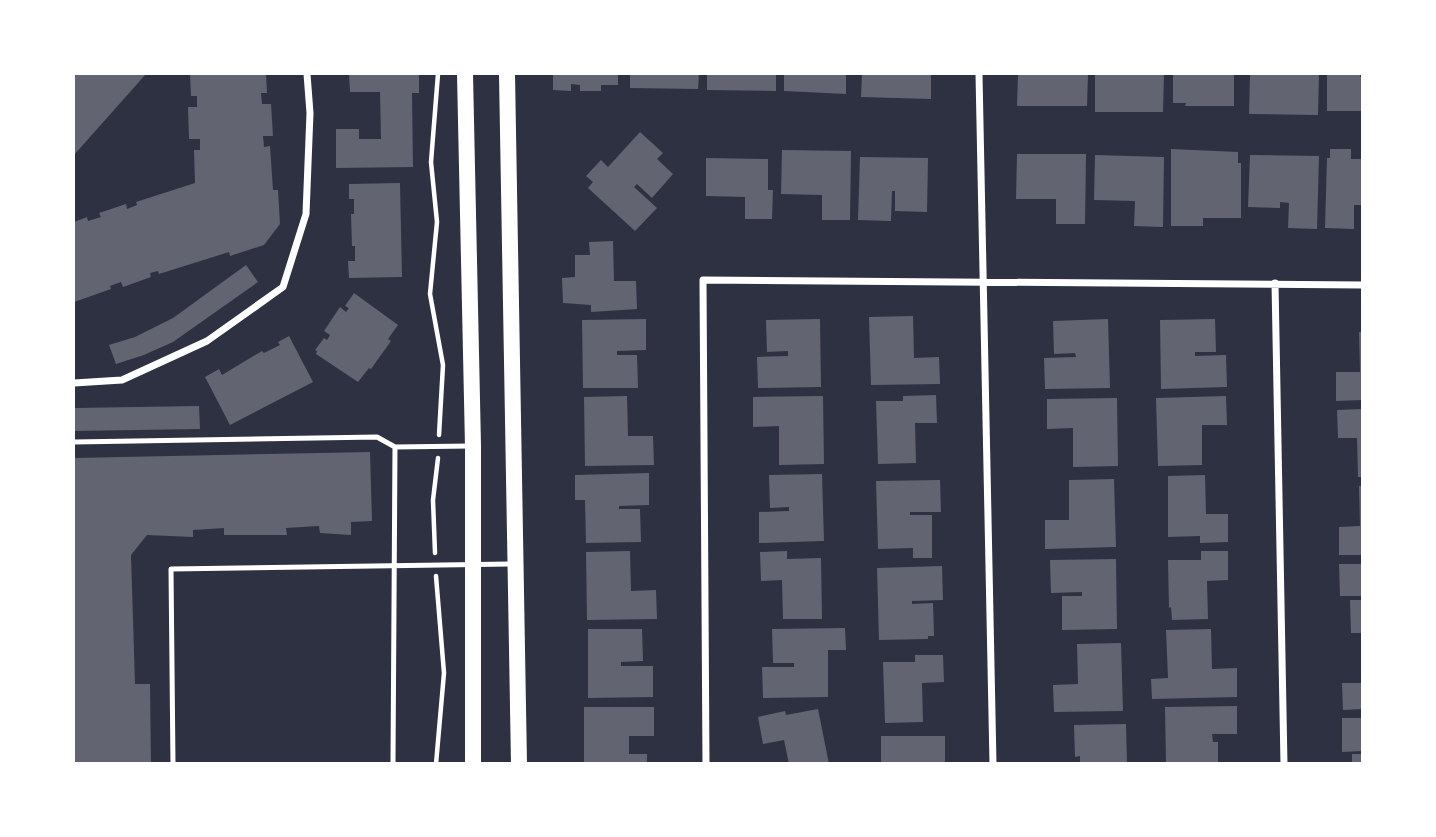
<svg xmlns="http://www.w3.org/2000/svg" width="1436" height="837" viewBox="0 0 1436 837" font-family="Cabin,sans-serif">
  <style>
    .building { fill: #626471 }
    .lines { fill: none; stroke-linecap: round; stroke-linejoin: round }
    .path { stroke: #fff; stroke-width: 4.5 }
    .service { stroke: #fff; stroke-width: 5 }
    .minor { stroke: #fff; stroke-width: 7 }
    .primary { stroke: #fff; stroke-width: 16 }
  </style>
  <rect width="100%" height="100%" fill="#2d3142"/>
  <path class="building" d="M74,74H146L74,155Z
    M190,74H266L267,93H261L262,104H271L273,136H263L264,147L270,146L273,190H278L280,224L264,245L230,256L229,252L159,274L158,271L150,273L151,277L123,287L121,282L110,286L111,289L74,302V222L87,217L88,221L101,217L99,213L126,204L127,209L137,205L136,202L195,183L194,150H200V139H189L188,107H197V96H191Z
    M349,74H419V93H412L413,167L336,168V129H359V139H381L380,92H350Z
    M553,74H618V85H601V91H580V85L571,84V91L553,90Z
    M630,74H699L698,89L630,88Z
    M707,74H776V91L707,90Z
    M784,74H846V94L784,91Z
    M862,74H931V99L861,97Z
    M1018,74H1088L1087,106H1017Z
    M1095,74H1164L1163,112H1095Z
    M1173,74H1234V106H1185L1186,103H1173Z
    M1250,74H1319L1318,115L1249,114Z
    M1327,74H1360V77H1362V111H1327Z
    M640,132L663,153L657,159L673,174L652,198L637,184L634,187L657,208L635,231L588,188L593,182L586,176L601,160L608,167Z
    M1171,149L1238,152V163H1241V218H1203V226H1171Z
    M1330,149H1351V159H1362V205H1354V229L1325,228L1327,158H1330Z
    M782,150L851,151L850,220H822V195L781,194Z
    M1017,154H1086L1085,224H1056V199H1016Z
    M1095,155L1164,157L1163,227L1134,226L1135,201L1094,200Z
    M1250,155L1319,156L1317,229L1288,228L1289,203L1280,202V208L1248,207Z
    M860,157L928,158L927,212L895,211V191H892L891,221L858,220Z
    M706,158L768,159V190H773L772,219H745V197L706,196Z
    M400,183L402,277L349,278L348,261H355V246H352L351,214H354V199H349V184Z
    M613,241L614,281H636L637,309L591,312V305L563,303L562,278L575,277V255H590L589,242Z
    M246,265L258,282L173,342L144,355L116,364L109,345L135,337L173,318Z
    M354,293L398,325L388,339L391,341L371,369L369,368L358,382L316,354L317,351L315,350L324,338L327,340L330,335L324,331L340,307L346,312L349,308L345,306Z
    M913,316L914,358L939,357L940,384L871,385L869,317Z
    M646,319V350L617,351V355H637L638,388H583L582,320Z
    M820,319L821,387L758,388L757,357L788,356V351L767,352L766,320Z
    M1108,319L1110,388L1045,389L1044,358L1076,357L1075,353L1054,354L1053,321Z
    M1215,319L1216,352H1195V356L1226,355L1227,387L1161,389L1160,320Z
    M1359,332H1362V400L1336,401V372H1360Z
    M289,336L313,382L230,425L205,377L219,369L222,375L262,351L264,353L280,345L278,342Z
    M936,395L937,423H915L916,463L878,464L876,401H903V396Z
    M627,396L628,436H653L654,465L585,466L584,397Z
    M823,396L824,464L779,465V426L753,427V397Z
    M1226,396L1227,425H1202V465L1158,466L1156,398Z
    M1117,398L1118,466L1073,467V428L1047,429V399Z
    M199,406L200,429L74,431V408Z
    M1362,409V477H1358L1357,438H1338L1337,410Z
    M370,452L372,521L351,522V535L320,533L319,526L286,528L287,535H224V528L193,530V537L147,535L131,555L135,684H150L151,764H74V458Z
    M649,473V505L619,506V509H640L641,542L586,543L585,500H575V475Z
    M822,474L824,541L759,543V512L789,511V507L770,508L769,475Z
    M1205,475L1206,514H1228V542L1200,543V536L1168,537V476Z
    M1114,479L1116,547L1045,549V520H1069V480Z
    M940,480L941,512H910V515H932V558H913V548L878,549L876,481Z
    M1359,486H1362V555H1339V527L1360,526Z
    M630,551L631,591L656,590L657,619L587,620L586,552Z
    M787,551V559L821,558L822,619H783L782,580L761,581L760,552Z
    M1201,551H1228V580L1207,581L1208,619L1172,620L1171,607L1169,608L1168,560H1201Z
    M1116,559L1117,629L1062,630V596H1082V592L1051,593L1050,560Z
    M1339,564H1362V596H1340Z
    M942,566L943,600L912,601V604L933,603L934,636H928V639L879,640L877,568Z
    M1350,600H1362V633H1351Z
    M845,628L846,650H828V697L763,698L762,667H794V663H773L772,629Z
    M588,629H642L643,661L621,662V666H653V697L588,698Z
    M1211,629L1212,669L1237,668V697L1152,699L1151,679L1168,678L1166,630Z
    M1121,643L1123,711L1054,712L1053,685L1078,684L1077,644Z
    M915,655H943L944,682L922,683L923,722L885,723L883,662H915Z
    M1342,683H1362V709L1343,710Z
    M1237,706V734H1212L1213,742H1218V764H1166L1165,707Z
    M584,707H654V736H629V754H647V764H584Z
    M818,709L829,764H789L784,740L763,744L758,717L785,711L786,715Z
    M1342,718H1362V751L1342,752Z
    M1126,724L1127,764H1080V756L1075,757L1074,725Z
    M881,736H945V764H881Z
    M1352,754H1362V764H1352Z"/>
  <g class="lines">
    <path class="path" d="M438,74L431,162L437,222L430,294L443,365L439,435
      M435,553L433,500L438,458
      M436,576L444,673L436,764"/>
    <path class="service" d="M74,442L377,437L395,447L470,446
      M173,764L171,569L513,564
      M393,764L395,447"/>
    <path class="minor" d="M979,74L993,764
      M1275,283L1284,764
      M74,383L122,380L207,341L283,287L306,214L310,113L307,74
      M706,764L703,280L1362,285"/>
    <path class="primary" d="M465,74L473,446V764
      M507,74L519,764"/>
  </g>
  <rect width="1436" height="837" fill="none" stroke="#ffffff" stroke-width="150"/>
</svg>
